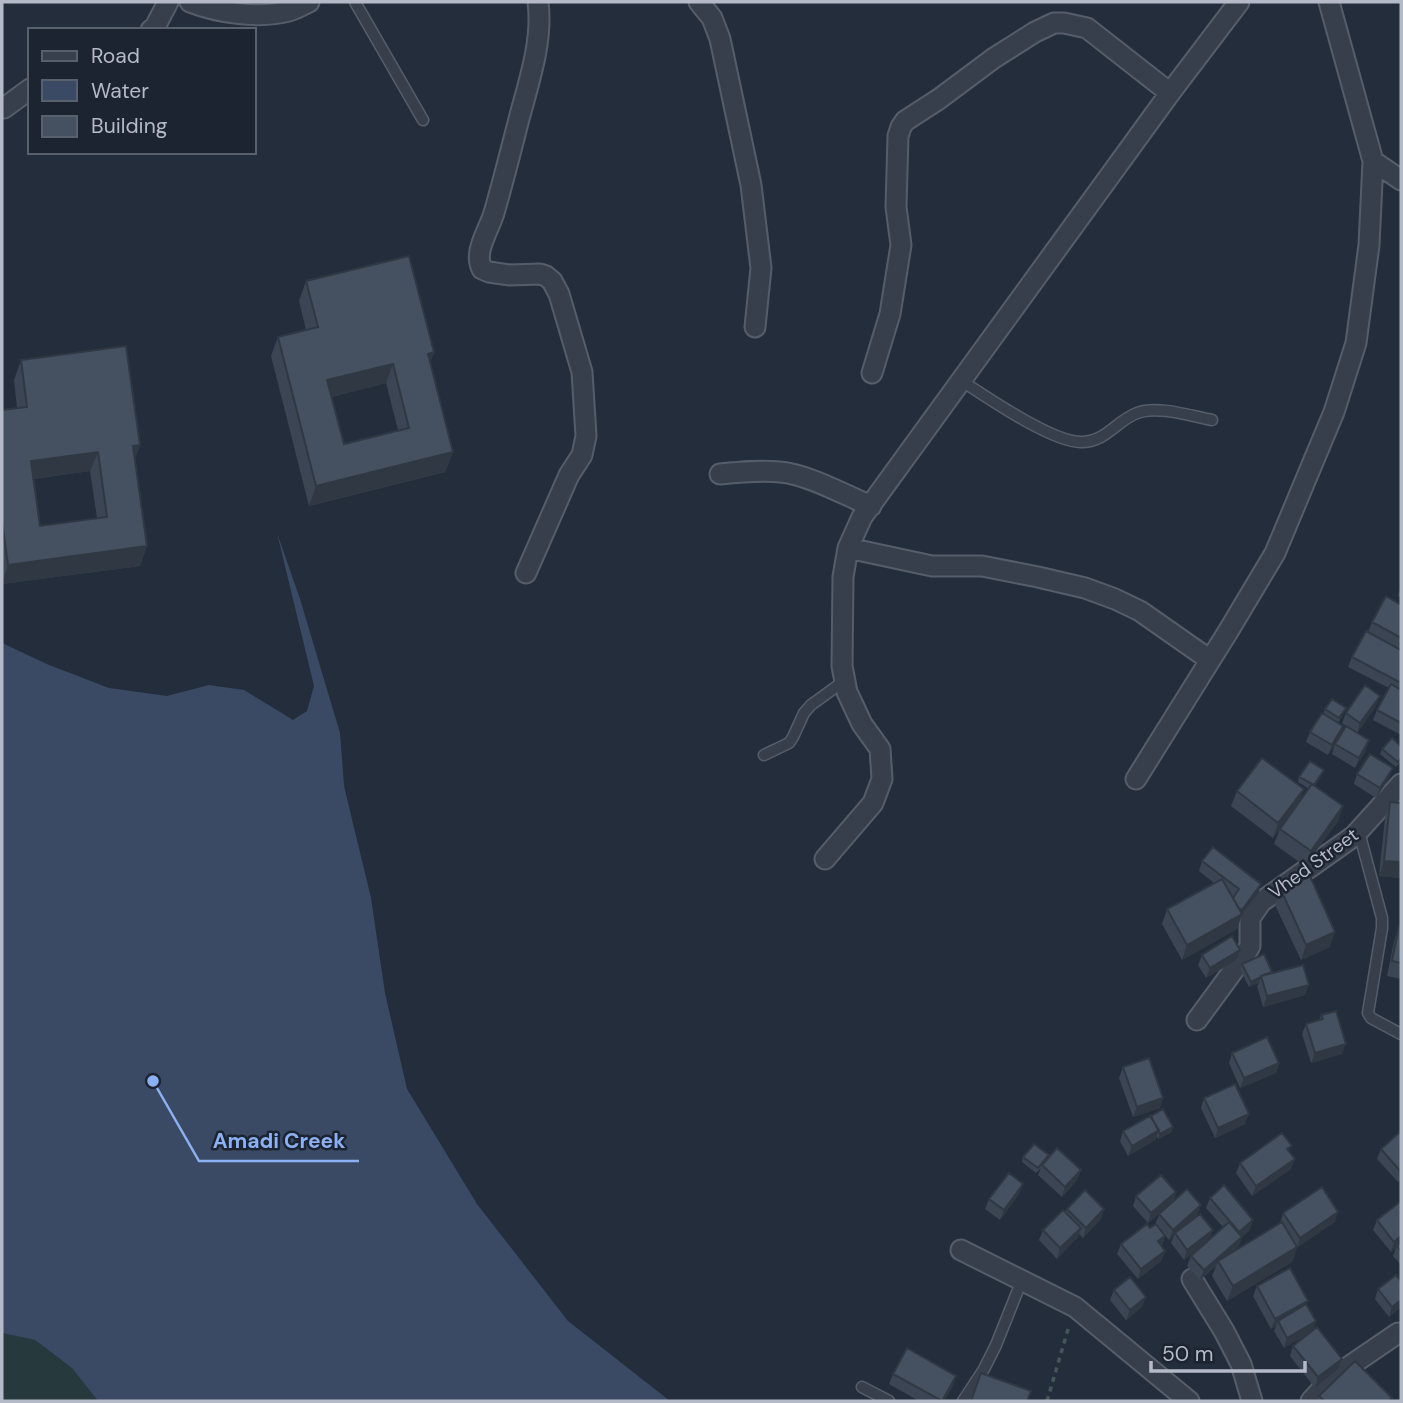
<svg xmlns="http://www.w3.org/2000/svg" width="1403" height="1403" viewBox="0 0 1403 1403" font-family="'DM Sans',sans-serif">
  <style>
    .green { fill: #26393d }
    .water { fill: #3a4a64 }
    .lines { fill: none; stroke-linecap: round; stroke-linejoin: round }
    .lane-casing { stroke: #565d6a; stroke-width: 13 }
    .street-casing { stroke: #565d6a; stroke-width: 23 }
    .path { stroke: #44565a; stroke-width: 3.5; stroke-dasharray: 5 5; stroke-linecap: butt }
    .lane { stroke: #383f4c; stroke-width: 10 }
    .street { stroke: #383f4c; stroke-width: 19 }
    .wall { fill: #3b4553; fill-rule: evenodd }
    .shaded-wall { fill: #303843 }
    .building { fill: #455060; stroke: #303843; stroke-width: 2; fill-rule: evenodd }
    .labels { text-anchor: middle; stroke-width: 5; stroke-linejoin: round; paint-order: stroke }
    .street-label { font-size: 19px; fill: #b4bac7; stroke: #1d2431 }
    .leader { fill: none; stroke: #8cb0f4; stroke-width: 2.5 }
    .callout-dot { fill: #8cb0f4; stroke: #1d2431; stroke-width: 2.5 }
    .callout-label { font-size: 21px; text-anchor: middle; font-weight: bold; fill: #8cb0f4; stroke: #1d2431; stroke-width: 5; stroke-linejoin: round; paint-order: stroke }
  </style>
  <rect width="100%" height="100%" fill="#242d3c"/>
  <path class="green" d="M2,1333L35,1340L72,1368L98,1401H2Z"/>
  <path class="water" d="M277,533L300,599L340,733L344,786L371,898L385,993L407,1089L477,1204L568,1321L670,1401H98L72,1368L35,1340L2,1333V643L49,665L109,688L167,696L209,685L244,690L293,720L307,711L314,686Z"/>
  <g class="lines">
    <g class="lane-casing">
      <path id="lane" d="M355,2L423,120
        M962,381C988,398 1052,442 1081,442C1106,442 1116,421 1137,413C1157,405 1191,416 1212,420
        M764,755L789,743L793,737L804,713L811,705L844,681
        M1359,832L1382,918V928L1368,1013L1371,1018L1401,1034
        M862,1387L889,1401
        M963,1401L984,1369L996,1345L1022,1280"/>
    </g>
    <g class="street-casing">
      <path id="street" d="M190,2C218,13 259,19 289,11C296,9 303,5 309,2
        M699,2L712,18L720,39L751,185L761,268L755,327
        M1329,2L1373,161L1401,180
        M151,30L155,27L168,2
        M4,108L30,89
        M872,373L890,314L901,245L896,207L898,136L901,127L905,121L939,99L994,58L1035,32L1054,23H1064L1087,28L1170,93
        M720,474C740,472 760,470 780,472C807,474 845,495 871,506
        M848,548L932,566H982L1038,577L1085,588L1115,599L1140,611L1210,660
        M526,573L569,475L582,455L586,436L582,372L559,294L552,281L546,276L540,274L510,275L489,272L482,269C473,252 489,230 494,213C503,182 511,150 519,119C529,81 543,41 538,2
        M1136,779L1229,630L1275,553L1334,412L1356,343L1369,245L1373,161
        M825,859L873,803L882,779L880,749L862,724L847,692L842,666L843,577L848,548L862,517L1170,93L1239,2
        M1197,1020L1244,956L1250,946V918L1261,902L1354,836L1401,784
        M961,1250L1075,1307L1189,1401
        M1192,1279L1224,1331L1241,1364L1252,1401
        M1311,1401L1332,1378L1398,1333"/>
    </g>
    <path class="path" d="M1047,1401L1069,1326"/>
    <use href="#lane" class="lane"/>
    <use href="#street" class="street"/>
  </g>
  <path class="wall" d="M306,281L434,352L430,363L453,452L445,472L309,506L271,356L278,337L306,330L299,301ZM386,383L398,430L344,444L332,397Z
    M21,360L140,445L135,458L147,546L140,566L2,584V410L17,408L14,380ZM90,471L97,518L40,526L34,479Z
    M1401,586V598L1398,596Z
    M1401,605V684L1399,689L1401,690V735L1373,720L1377,710L1389,688L1348,667L1352,657L1368,632L1372,622Z
    M1376,706L1357,733L1366,750L1355,768L1332,754L1335,744L1348,728L1342,723L1346,713Z
    M1346,708L1338,723L1343,726L1340,736L1328,755L1306,742L1310,732L1323,714L1325,709Z
    M1382,749L1401,761L1396,767L1380,754Z
    M1324,770L1315,786L1343,806L1338,821L1305,866L1274,844L1280,829L1289,816L1273,838L1231,806L1237,791L1304,789L1299,802L1309,789L1298,782L1299,777Z
    M1357,774L1389,778L1376,798L1354,784Z
    M1390,802L1401,878L1379,876L1385,817Z
    M1202,861L1261,884L1258,894L1242,914L1237,929L1182,960L1162,924L1167,909L1214,883L1199,871Z
    M1281,890L1330,947L1301,960L1275,905Z
    M1399,926L1401,927V979L1387,976L1394,941Z
    M1202,955L1236,960L1206,978L1198,965Z
    M1242,964L1272,972L1305,995L1263,1007L1257,986L1259,983L1249,987L1240,969Z
    M1321,1015L1342,1054L1311,1063L1302,1034L1306,1024L1319,1021Z
    M1232,1053L1279,1063L1276,1073L1240,1088L1229,1063Z
    M1123,1067L1160,1108L1133,1117L1119,1078Z
    M1204,1098L1245,1124L1215,1138L1201,1108Z
    M1123,1131L1172,1132L1158,1139L1157,1136L1155,1140L1128,1156L1120,1141Z
    M1401,1131V1180L1398,1182L1377,1159L1381,1149Z
    M1049,1155L1047,1159L1081,1170L1077,1180L1062,1197L1038,1175L1041,1168L1036,1173L1022,1162L1023,1157Z
    M1240,1163L1291,1169L1252,1196L1236,1173Z
    M1176,1192L1173,1202L1197,1215L1186,1225L1213,1230L1209,1239L1223,1227L1206,1208L1210,1198L1250,1230L1242,1237L1238,1247L1231,1253L1280,1224L1283,1213L1335,1222L1297,1247L1292,1262L1227,1301L1212,1276L1216,1266L1200,1280L1187,1266L1191,1256L1206,1242L1184,1260L1171,1243L1174,1235L1169,1240L1161,1230L1165,1236L1162,1246L1165,1251L1161,1261L1138,1279L1117,1254L1121,1244L1150,1228L1155,1224L1160,1213L1148,1223L1133,1206L1136,1196Z
    M1019,1194L1000,1220L985,1209L989,1199Z
    M1401,1201V1265L1393,1256L1396,1248L1391,1252L1373,1230L1377,1220Z
    M1067,1209H1104L1101,1219L1083,1238L1079,1234L1077,1238L1057,1259L1039,1240L1043,1230L1065,1213Z
    M1257,1286L1308,1301L1306,1304L1316,1321L1313,1331L1284,1348L1274,1331L1276,1326L1271,1329L1253,1296Z
    M1378,1289L1401,1307L1389,1317L1375,1299Z
    M1114,1290L1142,1307L1126,1320L1110,1300Z
    M1293,1346L1342,1359L1338,1369L1315,1388L1290,1356Z
    M893,1374L953,1386L944,1401H919L889,1384Z
    M1319,1396L1392,1398L1391,1401H1317Z"/>
  <path class="shaded-wall" d="M434,352L427,372L428,354Z
    M393,364L386,383L320,400L327,380Z
    M140,445L133,465V446Z
    M98,452L90,471L24,480L31,461Z
    M453,452L445,472L309,506L316,486Z
    M147,546L140,566L2,584L8,565Z
    M1380,696L1376,706L1357,734L1360,723Z
    M1343,726L1340,736L1328,755L1332,745Z
    M1369,740L1366,750L1355,768L1359,758Z
    M1393,768L1389,778L1376,798L1380,788Z
    M1304,789L1298,804L1273,838L1278,823Z
    M1343,806L1338,821L1305,866L1311,851Z
    M1384,861L1401,862V878L1379,876Z
    M1261,884L1258,894L1242,914L1237,929L1182,960L1187,945L1239,916L1242,910Z
    M1335,932L1330,947L1301,960L1306,945Z
    M1240,950L1236,960L1206,978L1210,968Z
    M1260,978L1259,983L1249,987L1251,982Z
    M1309,985L1305,995L1263,1007L1267,996Z
    M1346,1044L1342,1054L1311,1063L1315,1053Z
    M1279,1063L1276,1073L1240,1088L1244,1078Z
    M1163,1098L1160,1108L1133,1117L1137,1107Z
    M1249,1114L1245,1124L1215,1138L1218,1128Z
    M1173,1127L1172,1132L1158,1139L1160,1134Z
    M1159,1130L1155,1140L1128,1156L1132,1146Z
    M1295,1159L1291,1169L1252,1196L1256,1186Z
    M1081,1170L1077,1180L1062,1197L1065,1187Z
    M1023,1184L1019,1194L1000,1220L1004,1210Z
    M1176,1192L1172,1202L1148,1223L1151,1213Z
    M1201,1205L1197,1215L1169,1240L1173,1230Z
    M1104,1209L1101,1219L1083,1238L1086,1228Z
    M1338,1212L1335,1222L1297,1248L1292,1262L1227,1301L1233,1286L1297,1248L1300,1238Z
    M1253,1220L1250,1230L1236,1242L1239,1232Z
    M1081,1228L1077,1238L1057,1259L1060,1248Z
    M1213,1230L1209,1240L1184,1260L1187,1250Z
    M1165,1236L1162,1246L1158,1241Z
    M1401,1236V1244L1391,1252L1394,1242Z
    M1242,1237L1238,1247L1219,1263L1218,1261L1216,1266L1200,1280L1204,1270Z
    M1165,1251L1161,1261L1138,1279L1141,1269Z
    M1146,1297L1142,1307L1126,1320L1130,1310Z
    M1401,1300V1307L1389,1317L1392,1307Z
    M1308,1301L1304,1311L1278,1321L1276,1326L1271,1329L1275,1319Z
    M1316,1321L1313,1331L1284,1348L1287,1338Z
    M1342,1359L1338,1369L1315,1388L1318,1377Z
    M956,1376L953,1386L944,1401H942Z"/>
  <path class="building" d="M409,256L434,352L428,354L453,452L316,486L278,337L318,327L306,281ZM393,364L409,428L344,444L327,380Z
    M126,346L140,445L133,446L147,546L8,565L2,521V410L27,407L21,360ZM98,452L107,517L40,526L31,461Z
    M1386,596L1401,605V638L1372,622Z
    M1366,631L1401,650V683L1352,657Z
    M1391,684L1401,690V723L1377,710Z
    M1365,685L1380,696L1360,723L1346,713Z
    M1332,699L1346,708L1339,718L1325,709Z
    M1322,713L1343,726L1332,745L1310,732Z
    M1346,726L1369,740L1359,758L1335,744Z
    M1392,738L1401,746V758L1398,762L1382,749Z
    M1370,754L1393,768L1380,788L1357,774Z
    M1262,758L1304,789L1278,823L1237,791Z
    M1310,761L1324,770L1314,785L1299,777Z
    M1312,784L1343,806L1311,851L1280,829Z
    M1390,802L1401,803V862L1384,861Z
    M1213,847L1261,884L1242,910L1238,907L1233,898L1239,889L1202,861Z
    M1310,876L1335,932L1306,945L1281,890Z
    M1222,879L1242,914L1187,945L1167,909Z
    M1399,926L1401,927V963L1392,961Z
    M1232,936L1240,950L1210,968L1202,955Z
    M1264,954L1272,972L1261,976V977L1251,982L1242,964Z
    M1303,965L1309,985L1267,996L1261,976Z
    M1336,1011L1346,1044L1315,1053L1306,1024L1323,1019L1321,1015Z
    M1267,1037L1279,1063L1244,1078L1232,1053Z
    M1149,1058L1163,1098L1137,1107L1123,1067Z
    M1235,1084L1249,1114L1218,1128L1204,1098Z
    M1163,1109L1173,1127L1160,1134L1151,1116Z
    M1150,1116L1159,1130L1132,1146L1123,1131Z
    M1401,1131V1172L1381,1149Z
    M1282,1133L1292,1146L1287,1149L1295,1159L1256,1186L1240,1163Z
    M1034,1144L1049,1155L1038,1168L1023,1157Z
    M1057,1148L1081,1170L1065,1187L1042,1165Z
    M1009,1173L1023,1184L1004,1210L989,1199Z
    M1161,1175L1176,1192L1151,1213L1136,1196Z
    M1224,1185L1253,1220L1239,1232L1210,1198Z
    M1322,1187L1338,1212L1300,1238L1283,1213Z
    M1187,1189L1201,1205L1173,1230L1159,1214Z
    M1085,1190L1104,1209L1086,1228L1067,1209Z
    M1401,1201V1236L1394,1242L1377,1220Z
    M1063,1210L1081,1228L1060,1248L1043,1230Z
    M1200,1214L1213,1230L1187,1250L1175,1233Z
    M1229,1222L1242,1237L1204,1270L1191,1256Z
    M1282,1222L1297,1247L1233,1286L1218,1261Z
    M1147,1224L1150,1228L1156,1224L1165,1236L1158,1241L1165,1251L1141,1269L1121,1244Z
    M1401,1242V1251L1397,1246Z
    M1290,1268L1308,1301L1275,1319L1257,1286Z
    M1396,1275L1401,1281V1300L1392,1307L1378,1289Z
    M1130,1277L1146,1297L1130,1310L1114,1290Z
    M1306,1304L1316,1321L1287,1338L1278,1321Z
    M1317,1327L1342,1359L1318,1377L1293,1346Z
    M907,1348L956,1376L942,1401L893,1374Z
    M1355,1361L1392,1398L1389,1401H1325L1319,1396Z
    M981,1373L1031,1391L1027,1401H971Z"/>
  <g class="labels">
    <g class="street-label">
      <text transform="translate(1313 863) rotate(-36)" y="7">Vhed Street</text>
    </g>
  </g>
  <path class="leader" d="M153 1081L199 1161H359"/>
  <circle class="callout-dot" cx="153" cy="1081" r="7"/>
  <g class="callout-label">
    <text x="279" y="1148">Amadi Creek</text>
  </g>
  <rect width="1403" height="1403" fill="none" stroke="#b4bac7" stroke-width="7"/>
  <rect x="28" y="28" width="228" height="126" fill="#1d2431" stroke="#59606d" stroke-width="2"/>
  <rect x="42" y="51" width="35" height="10" fill="#383f4c" stroke="#59606d" stroke-width="2"/>
  <text x="91" y="63" font-size="21" fill="#b4bac7">Road</text>
  <rect x="42" y="80" width="35" height="21" fill="#3a4a64" stroke="#59606d" stroke-width="2"/>
  <text x="91" y="98" font-size="21" fill="#b4bac7">Water</text>
  <rect x="42" y="116" width="35" height="21" fill="#455060" stroke="#59606d" stroke-width="2"/>
  <text x="91" y="133" font-size="21" fill="#b4bac7">Building</text>
  <path d="M1151 1361v10h154v-10" fill="none" stroke="#b4bac7" stroke-width="3.5"/>
  <text x="1162" y="1361" font-size="21" fill="#b4bac7" stroke="#1d2431" stroke-width="5" paint-order="stroke">50 m</text>
</svg>
